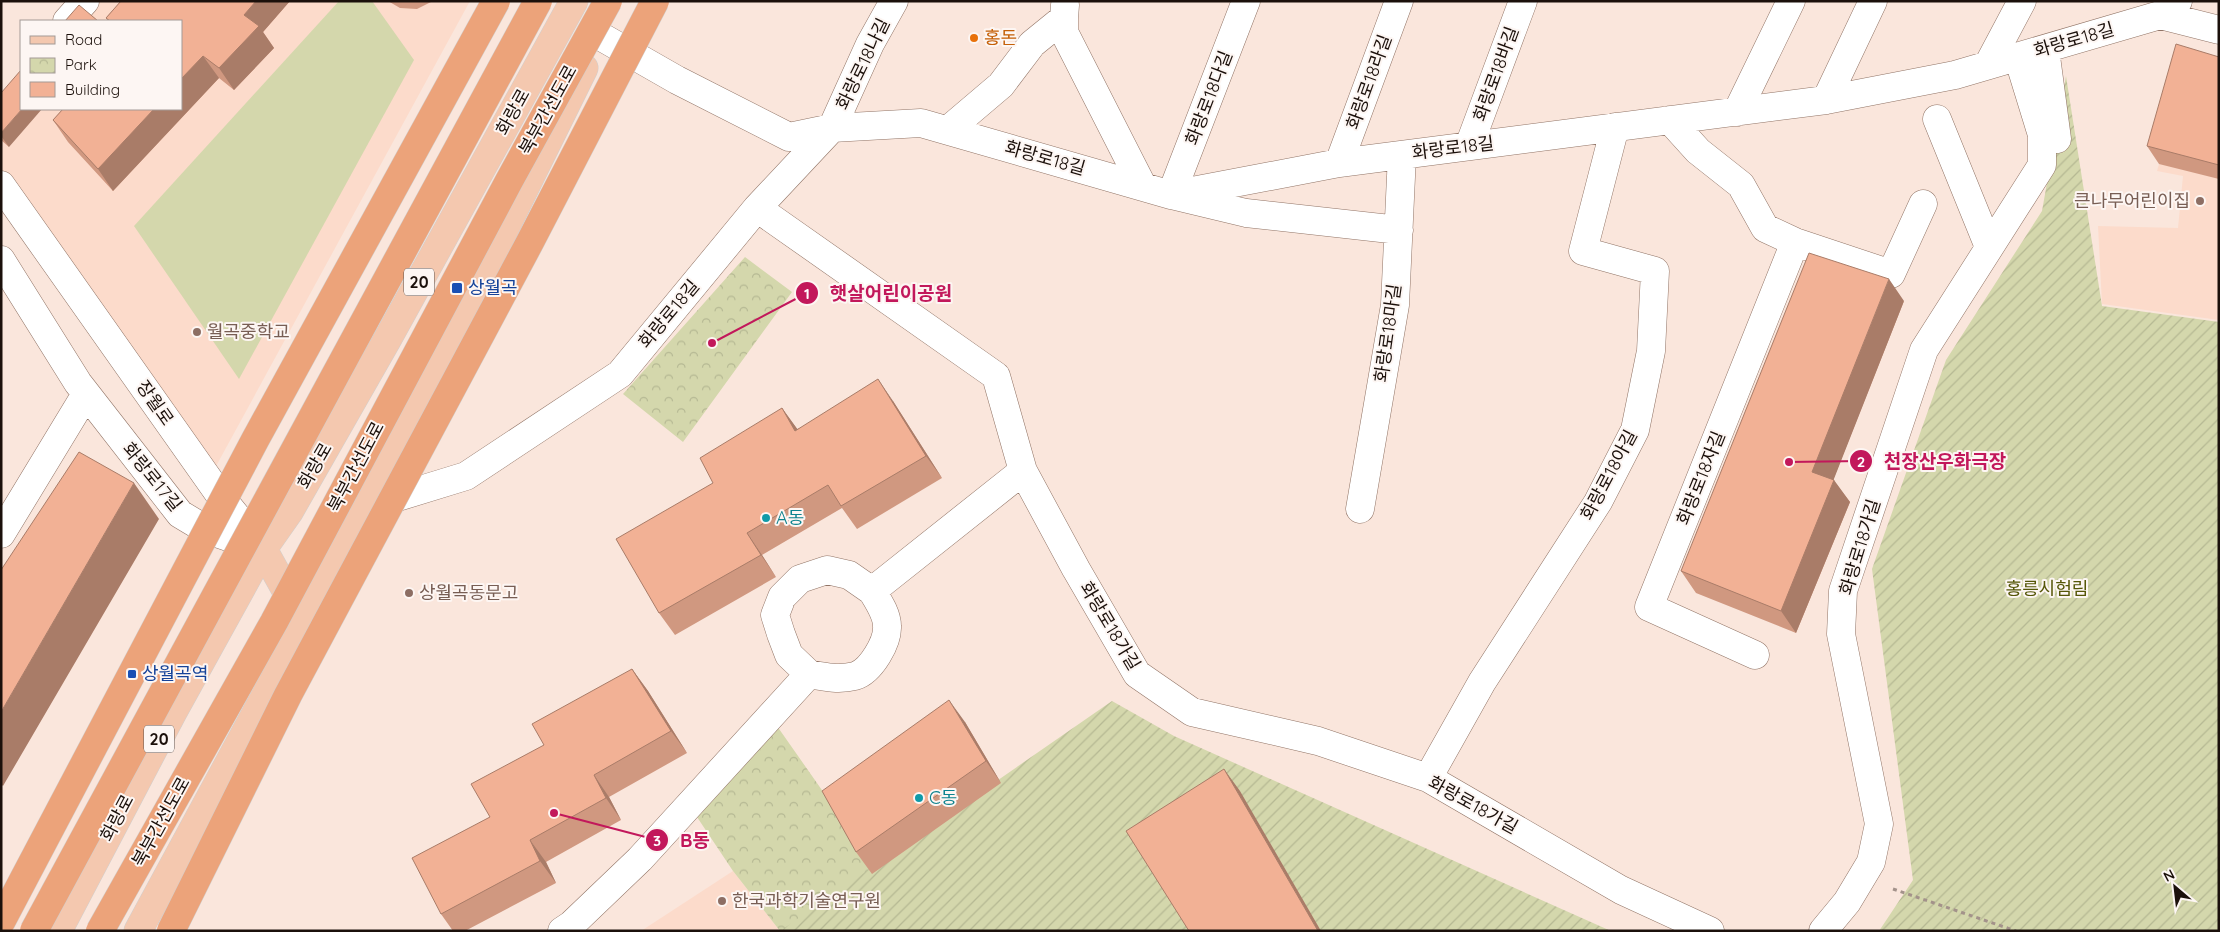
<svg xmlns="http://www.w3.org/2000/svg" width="2220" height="932" viewBox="0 0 2220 932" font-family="Quicksand,'Noto Sans KR',sans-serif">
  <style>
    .built { fill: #fcdbcb }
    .park { fill: url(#park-crowns) }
    .garden { fill: url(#garden-furrows) }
    .pitch { fill: #d4d7ac }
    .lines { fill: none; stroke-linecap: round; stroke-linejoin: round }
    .minor-casing { stroke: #917466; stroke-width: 29 }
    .major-casing { stroke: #d1cfce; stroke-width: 29 }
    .path { stroke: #a3928a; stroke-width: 3; stroke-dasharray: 4 4; stroke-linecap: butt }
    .minor { stroke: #fff; stroke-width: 28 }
    .major { stroke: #f4c8af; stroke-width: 28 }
    .highway-bridge-casing { stroke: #d1cfce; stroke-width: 29; stroke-linecap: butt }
    .highway-bridge { stroke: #eca37a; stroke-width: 28 }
    .wall { fill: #d09880 }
    .shaded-wall { fill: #a97c68 }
    .building { fill: #f2b195; stroke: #a97c68 }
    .food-dot { fill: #e8710a; stroke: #fdf6f3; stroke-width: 2 }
    .education-dot { fill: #8d6e63; stroke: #fdf6f3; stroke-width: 2 }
    .transit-dot { fill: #1a4fb4; stroke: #fdf6f3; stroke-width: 2 }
    .culture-dot { fill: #0f9aa8; stroke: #fdf6f3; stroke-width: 2 }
    .labels { text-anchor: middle; stroke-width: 4; stroke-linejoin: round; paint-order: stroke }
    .shield { fill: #fdf6f3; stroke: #5f5551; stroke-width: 1 }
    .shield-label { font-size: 16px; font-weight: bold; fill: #1b100b }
    .food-label { font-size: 18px; fill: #c56008; stroke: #fdf6f3; text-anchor: start }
    .street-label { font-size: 18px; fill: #1b100b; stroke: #fdf6f3 }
    .education-label { font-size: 18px; fill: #785e54; stroke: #fdf6f3; text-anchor: start }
    .transit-label { font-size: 18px; fill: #164399; stroke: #fdf6f3; text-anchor: start }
    .culture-label { font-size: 18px; fill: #0d838f; stroke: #fdf6f3; text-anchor: start }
    .park-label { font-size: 18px; fill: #555607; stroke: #fdf6f3 }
    .leader { fill: none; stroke: #c2185b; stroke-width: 2 }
    .callout-dot { fill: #c2185b; stroke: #fdf6f3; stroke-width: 2 }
    .mark-label { font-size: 15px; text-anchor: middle; font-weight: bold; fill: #fff }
    .callout-label { font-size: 19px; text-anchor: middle; font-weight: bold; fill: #c2185b; stroke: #fdf6f3; stroke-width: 4; stroke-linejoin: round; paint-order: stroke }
  </style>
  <defs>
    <pattern id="park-crowns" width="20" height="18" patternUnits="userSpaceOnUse" patternTransform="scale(1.25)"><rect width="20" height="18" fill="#d4d7ac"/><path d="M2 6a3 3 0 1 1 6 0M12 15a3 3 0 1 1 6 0" fill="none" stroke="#b5b893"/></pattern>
    <pattern id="garden-furrows" width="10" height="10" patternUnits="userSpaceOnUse" patternTransform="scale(1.25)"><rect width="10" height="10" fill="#d4d7ac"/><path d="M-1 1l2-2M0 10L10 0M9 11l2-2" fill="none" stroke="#b5b893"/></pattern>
  </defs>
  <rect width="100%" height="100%" fill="#fae6dc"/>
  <path class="built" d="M90,1H470L209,479L1,185V98L21,109H181V21H71Z
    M2189,61L2219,71V320L2102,304L2098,226L2178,228L2183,176L2157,171Z
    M733,871L780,931H641Z"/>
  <path class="park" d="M745,257L792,292L683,442L623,394Z
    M770,716L838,813L872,874L791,931H780L733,871L689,805Z"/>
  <path class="garden" d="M2066,76L2102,306L2219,322V931H1879L1913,880L1872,569L1946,360L2042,211Z
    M1112,701L1174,736L1611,931H784L783,929Z"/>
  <path class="pitch" d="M339,1H372L414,60L239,379L134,226Z"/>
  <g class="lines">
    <g class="minor-casing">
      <path id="minor" d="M1246,1L1171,195L1246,213L1399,230
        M2160,15L2219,30
        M1064,18V32L1143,187
        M67,21L85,1
        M600,36L677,80L789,137L832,128L921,123L1171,195L1339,163L1826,100L1955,75L2160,15L2178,1
        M2045,49L2057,139
        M1988,65L2022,1
        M1826,100L1873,1
        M1737,112L1791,1
        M1937,119L1989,247
        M1670,120L1698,151L1741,185L1765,228L1795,242L1891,274L1923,204
        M948,130L1001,85L1032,44L1064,18L1065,5
        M1469,146L1523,1
        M1339,163L1399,1
        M1,185L224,501L263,549
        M757,208L996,376L1023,471L1076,569L1137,674L1192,712L1318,741L1428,778L1621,890L1710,931
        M1,260L78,383L180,514L205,529L263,549
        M375,504L466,476L620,374L757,208L832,128L870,44L894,1
        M1360,509L1395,305L1402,155
        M1,534L86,394
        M1755,655L1649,607L1795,242
        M809,674C825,677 839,680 855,676C871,671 888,642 887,626C887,614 878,601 872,591
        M1428,778L1482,682L1598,502L1635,430L1651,351L1655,271L1583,251L1615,127
        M562,931L571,925L640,859L809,674L789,655L781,634L775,615L782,597L800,579L827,570L849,575L872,591L1023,471
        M1823,931L1847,902L1871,862L1879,824L1841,634L1843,591L1924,350L2042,165V135L2018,57"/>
    </g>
    <g class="major-casing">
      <path id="major" d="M263,549L299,614
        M58,931L173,712L263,549L289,512L387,340L574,1
        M138,931L368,506L584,68"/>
    </g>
    <path class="path" d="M1893,889L2016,931"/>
    <use href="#minor" class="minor"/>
    <use href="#major" class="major"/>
    <g class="highway-bridge-casing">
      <path id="highway-bridge" d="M1,922L255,440L496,1
        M34,931L538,1
        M100,931L274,622L509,181L608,1
        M171,931L288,695L530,242L655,1"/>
    </g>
    <use href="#highway-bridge" class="highway-bridge"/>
  </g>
  <path class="wall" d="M121,1H290L263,32L274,48L234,90L219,78L113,191L68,142L53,120L63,109H181V21H108L106,18Z
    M388,1H433L417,9L400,8Z
    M2219,57V179L2159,164L2147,146Z
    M1,93L9,147L1,140Z
    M1904,301L1833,480L1850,502L1796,633L1696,593L1681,571Z
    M893,401L942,478L857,529L842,508L762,555L776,577L675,635L659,613L713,483L782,408L797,429Z
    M632,669L648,691L687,753L609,797L621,820L546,862L556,883L465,931H453L441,914L490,817Z
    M965,722L1001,783L872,874L856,852Z"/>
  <path class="shaded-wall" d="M256,1H290L263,32L274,48L234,90L219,68L244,15Z
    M203,56L219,78L113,191L98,169L154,109H181V79Z
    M22,109H42L9,147L1,136V133Z
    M1889,279L1904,301L1828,494L1812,472Z
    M878,379L893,401L942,478L926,456Z
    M782,408L798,430L795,431Z
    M1834,480L1850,502L1796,633L1781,611Z
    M134,483L159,519L3,786L1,784V712Z
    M747,533L762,555L776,577L761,555Z
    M632,669L648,691L687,753L671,731Z
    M949,700L965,722L1001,783L986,761Z
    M1224,769L1240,791L1321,931H1318Z
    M594,775L609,797L621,820L606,798Z
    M530,840L546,862L556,883L540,861Z"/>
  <path class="building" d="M121,1H256L244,15L259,26L219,68L203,56L181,79V21H110L106,18Z
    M79,5L98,21H65Z
    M2176,44L2219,57V165L2147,146Z
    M21,70V109H22L1,133V93Z
    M63,109H154L98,169L53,120Z
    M1809,253L1889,279L1812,472L1834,480L1781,611L1681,571Z
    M878,379L926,456L841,506L828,485L747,533L761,555L659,613L616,539L713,483L700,458L782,408L795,431Z
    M79,452L134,483L1,712V570Z
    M632,669L671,731L594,775L606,798L530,840L540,861L441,914L412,858L490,817L471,784L544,745L532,724Z
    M949,700L986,761L856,852L822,791Z
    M1224,769L1318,931H1189L1126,831Z"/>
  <circle class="food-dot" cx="974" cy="38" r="5"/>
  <g class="education-dot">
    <circle cx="2200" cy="201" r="5"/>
    <circle cx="197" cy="332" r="5"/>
    <circle cx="409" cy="593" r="5"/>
    <circle cx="722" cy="901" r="5"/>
  </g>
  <g class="transit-dot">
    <rect x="451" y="282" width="12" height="12" rx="2.5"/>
    <rect x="127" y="669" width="10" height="10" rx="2.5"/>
  </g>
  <g class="culture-dot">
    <circle cx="766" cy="518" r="5"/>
    <circle cx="919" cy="798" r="5"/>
  </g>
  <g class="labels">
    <g class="shield">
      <rect x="404" y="268.5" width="30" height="27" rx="4"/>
      <rect x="144" y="725.5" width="30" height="27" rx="4"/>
    </g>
    <g class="shield-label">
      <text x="419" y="288">20</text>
      <text x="159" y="745">20</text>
    </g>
    <g class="food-label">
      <text x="984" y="44">홍돈</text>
    </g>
    <g class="street-label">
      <text transform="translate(2074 40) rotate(-16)" y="6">화랑로18길</text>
      <text transform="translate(863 64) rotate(-64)" y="6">화랑로18나길</text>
      <text transform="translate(1496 74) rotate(-70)" y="6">화랑로18바길</text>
      <text transform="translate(1369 82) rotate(-70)" y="6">화랑로18라길</text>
      <text transform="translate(1209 98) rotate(-69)" y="6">화랑로18다길</text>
      <text transform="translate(548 110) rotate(-61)" y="6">북부간선도로</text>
      <text transform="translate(513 112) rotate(-61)" y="6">화랑로</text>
      <text transform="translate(1453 148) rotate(-7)" y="6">화랑로18길</text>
      <text transform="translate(1045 158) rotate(16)" y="6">화랑로18길</text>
      <text transform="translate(669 314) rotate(-50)" y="6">화랑로18길</text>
      <text transform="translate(1388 333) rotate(-82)" y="6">화랑로18마길</text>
      <text transform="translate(155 403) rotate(55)" y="6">장월로</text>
      <text transform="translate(315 466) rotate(-60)" y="6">화랑로</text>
      <text transform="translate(356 467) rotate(-62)" y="6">북부간선도로</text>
      <text transform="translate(1609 475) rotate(-62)" y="6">화랑로18아길</text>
      <text transform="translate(152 477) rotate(51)" y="6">화랑로17길</text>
      <text transform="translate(1701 478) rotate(-68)" y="6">화랑로18자길</text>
      <text transform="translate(1860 547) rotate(-73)" y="6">화랑로18가길</text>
      <text transform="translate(1110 626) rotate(59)" y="6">화랑로18가길</text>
      <text transform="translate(1473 805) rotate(29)" y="6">화랑로18가길</text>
      <text transform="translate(117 818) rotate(-62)" y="6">화랑로</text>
      <text transform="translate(161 822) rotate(-61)" y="6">북부간선도로</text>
    </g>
    <g class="education-label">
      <text x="2190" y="207" text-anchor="end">큰나무어린이집</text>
      <text x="207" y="338">월곡중학교</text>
      <text x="419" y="599">상월곡동문고</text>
      <text x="732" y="907">한국과학기술연구원</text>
    </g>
    <g class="transit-label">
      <text x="468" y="294">상월곡</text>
      <text x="142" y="680">상월곡역</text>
    </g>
    <g class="culture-label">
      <text x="776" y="524">A동</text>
      <text x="929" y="804">C동</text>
    </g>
    <g class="park-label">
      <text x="2047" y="595">홍릉시험림</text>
    </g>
  </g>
  <path class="leader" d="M712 343L807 293M1789 462L1861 461M554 813L657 840"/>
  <g class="callout-dot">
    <circle cx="712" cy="343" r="5"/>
    <circle cx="1789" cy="462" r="5"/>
    <circle cx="554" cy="813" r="5"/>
    <circle cx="807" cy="293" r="12"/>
    <circle cx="1861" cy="461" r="12"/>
    <circle cx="657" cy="840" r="12"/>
  </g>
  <g class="mark-label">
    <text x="807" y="299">1</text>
    <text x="1861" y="467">2</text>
    <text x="657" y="846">3</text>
  </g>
  <g class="callout-label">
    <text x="891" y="300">햇살어린이공원</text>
    <text x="1945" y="468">천장산우화극장</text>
    <text x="695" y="847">B동</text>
  </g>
  <rect width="2220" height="932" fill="none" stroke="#1b100b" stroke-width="5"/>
  <rect x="20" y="20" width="162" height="90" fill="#fdf6f3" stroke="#a39a96"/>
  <rect x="30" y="36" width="25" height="8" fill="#f4c8af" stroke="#a39a96"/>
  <text x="65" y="45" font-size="15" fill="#1b100b">Road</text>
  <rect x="30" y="58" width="25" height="15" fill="url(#park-crowns)" stroke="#a39a96"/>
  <text x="65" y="70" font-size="15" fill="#1b100b">Park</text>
  <rect x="30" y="82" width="25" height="15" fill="#f2b195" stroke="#a39a96"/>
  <text x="65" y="95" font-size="15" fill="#1b100b">Building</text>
  <g transform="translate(2175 887) rotate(332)" stroke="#fdf6f3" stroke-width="4" paint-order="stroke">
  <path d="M0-4L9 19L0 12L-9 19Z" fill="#1b100b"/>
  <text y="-8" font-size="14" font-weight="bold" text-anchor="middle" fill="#1b100b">N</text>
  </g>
</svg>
